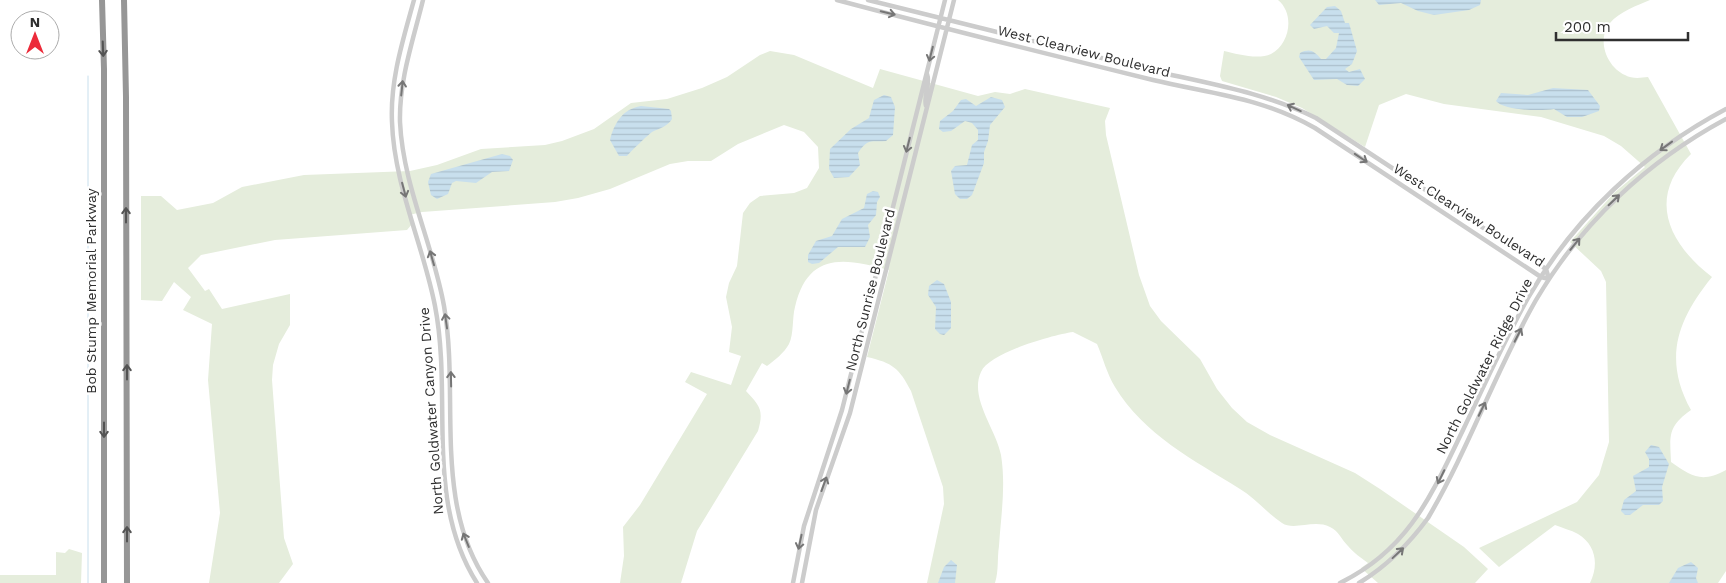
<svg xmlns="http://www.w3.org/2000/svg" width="1726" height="583" viewBox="0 0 1726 583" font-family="'Work Sans',sans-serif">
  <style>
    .green { fill: #e5eddc }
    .water { fill: url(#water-rules) }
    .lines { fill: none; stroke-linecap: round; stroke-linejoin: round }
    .stream { stroke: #c8dfed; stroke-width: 1 }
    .tertiary { stroke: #ccc; stroke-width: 4.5 }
    .motorway { stroke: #969696; stroke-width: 6 }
    .oneway { stroke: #767676 }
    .oneway2 { stroke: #535353 }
    .labels { text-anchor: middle; stroke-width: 5; stroke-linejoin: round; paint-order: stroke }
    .street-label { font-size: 14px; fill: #2f2f2f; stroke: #fff }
  </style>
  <defs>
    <pattern id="water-rules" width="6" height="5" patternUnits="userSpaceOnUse" patternTransform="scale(1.25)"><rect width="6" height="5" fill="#c8dfed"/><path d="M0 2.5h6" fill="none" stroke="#acc0cc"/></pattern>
  </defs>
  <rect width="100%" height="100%" fill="#fff"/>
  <path class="green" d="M1278,0H1650C1638,5 1619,12 1610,23C1596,40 1607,67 1625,75C1632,79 1640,78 1648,77L1691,154C1646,198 1669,244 1712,277C1677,320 1663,359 1691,410C1667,427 1670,436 1671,462C1692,477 1702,483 1726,470V571L1718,583H1590C1599,565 1596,545 1578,534C1571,530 1562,528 1555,525L1499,567L1479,548L1577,502L1599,475L1609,442L1606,282L1601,271L1570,242L1614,193L1645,167L1621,146L1604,136L1541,117L1444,104L1406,94L1379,105L1365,147L1302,108L1276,97L1222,81L1220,76L1224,51C1237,54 1258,60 1271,54C1290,44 1295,14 1278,0Z
    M770,51L794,55L873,88L880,69L978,96L995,92L1010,94L1025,89L1110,108L1105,121L1106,135L1139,275L1150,306L1161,321L1200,359L1217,389L1232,408L1247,422L1270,435L1355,473L1380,489L1464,547L1488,569L1475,583H1378L1361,568L1368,563C1361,558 1353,552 1348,546C1341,539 1339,531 1330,527C1314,519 1294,531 1282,523C1267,513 1255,498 1240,489C1194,460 1144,435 1115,387C1107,374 1103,358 1097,344L1073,332C1052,335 989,353 981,372C969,398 996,429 1001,455C1006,486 1001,515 999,546C997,559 999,570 995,583H927L944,504L943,487L911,391C899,368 893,363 867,357L889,270C845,258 808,251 795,307C792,318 794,334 789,344C784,353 775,360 767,366L762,363L746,391C760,406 764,410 758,431L697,531L681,583H620L624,556L623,527L640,505L707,394L685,382L691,372L731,385L741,356L729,352L732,327L726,297L729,283L737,266L743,213L750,203L760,196L794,193L807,188L819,168L818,147L804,132L784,125L738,144L711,161H688L670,164L610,189L578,198L555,202L422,212L409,215L412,224L407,230L275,240L201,255L188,268L205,291L209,289L222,309L290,294V325L279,344L273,365L272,380L284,538L293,564L279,583H209L220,513L208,380L212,324L183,310L191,297L174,282L162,301L141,300V196H161L177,210L213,203L242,187L304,175L410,171L437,165L481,149L545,145L562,141L594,129L631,103L667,99L702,88L727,77L760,55Z
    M69,549L82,553L81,583H0V575H56V552L65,553Z"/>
  <path class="water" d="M1375,0H1481L1480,5L1469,10L1434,15L1418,11L1401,3L1379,5Z
    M1335,6L1341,11L1345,23H1349L1357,51L1352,64L1345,69L1349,72L1360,69L1365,79L1358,86L1347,85L1337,79L1314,80L1299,57L1300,53C1310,48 1314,51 1321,59H1326L1336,48L1339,33H1334L1327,26L1314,29L1310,25L1327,7Z
    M1553,88L1588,90L1600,106L1599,111L1582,117H1567L1554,109C1543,111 1504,111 1496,101L1501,93L1528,95Z
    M884,95L891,97L895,107L893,135L886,141C870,142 868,138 858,153L860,165L849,177L834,178L829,169L830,149L851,129L869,118L874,100Z
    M991,97L1002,100L1005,107L990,125L988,141L984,152V163L972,195L967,199H960L955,194L951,171L955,166L967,165L972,145L978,140V130L972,123L965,121L951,131L943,132L939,129L940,121L953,111L961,100L966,99L976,106Z
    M641,106L669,109L671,111L672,119C667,127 660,128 652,132C650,133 628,154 627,156H619L610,140C614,124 622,109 641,106Z
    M502,154L510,156L513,160L509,171L492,172L476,183L456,181L452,183L448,194L437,199L431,195L428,182L431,174Z
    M873,191L878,192L880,197L877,202L876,215L868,225L870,237L865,247H838L819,263L812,264L808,262V255L816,241L832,236L842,219L864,208L867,194Z
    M937,280L944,284L951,302V328L944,335L940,334L935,329L936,307L928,295L929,286Z
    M1651,445L1659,447L1669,464L1662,487L1663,501L1659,505H1643L1630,515H1625L1621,511L1624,500L1636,491L1633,476L1649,467V459L1645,452Z
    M951,560L957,565L955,583H938L944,567Z
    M1691,562L1698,568L1696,578L1698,583H1669L1678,568Z"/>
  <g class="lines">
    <path class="stream" d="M88,583V76"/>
    <path class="tertiary" d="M414,0C403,40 390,80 392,122C394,185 423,244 435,306C453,398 424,500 477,583
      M423,0C413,41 399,80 400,122C403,186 433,244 444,306C460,397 432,503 488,583
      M837,0C942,28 1047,54 1153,80C1212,94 1260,97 1315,128L1541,277L1549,279
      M868,0C958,22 1048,45 1138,67C1201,83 1256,89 1316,118L1546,269L1549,279
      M926,106C923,95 931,85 927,74
      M793,583L804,526L842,410L945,0
      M802,583L816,510L850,413L954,0
      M1340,583C1409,549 1431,496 1463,430C1484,386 1504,341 1528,298C1574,217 1645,152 1726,109
      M1359,583C1387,566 1409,544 1428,518C1469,448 1496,370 1536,300C1581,223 1648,161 1726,119"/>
    <path class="motorway" d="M102,0L104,69V583
      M124,0L126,97L127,583"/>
  </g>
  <defs><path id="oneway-shaft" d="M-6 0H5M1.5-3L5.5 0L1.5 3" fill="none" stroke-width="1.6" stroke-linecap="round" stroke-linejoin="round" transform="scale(1.25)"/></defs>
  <g class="oneway">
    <use href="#oneway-shaft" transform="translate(888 13) rotate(14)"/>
    <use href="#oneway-shaft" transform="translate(931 54) rotate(104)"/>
    <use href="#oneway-shaft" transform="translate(402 88) rotate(-84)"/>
    <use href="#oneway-shaft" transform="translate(1294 108) rotate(-155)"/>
    <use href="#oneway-shaft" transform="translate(908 145) rotate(104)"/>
    <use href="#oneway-shaft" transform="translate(1666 146) rotate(144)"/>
    <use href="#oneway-shaft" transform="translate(1361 158) rotate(34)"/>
    <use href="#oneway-shaft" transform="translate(404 190) rotate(75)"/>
    <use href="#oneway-shaft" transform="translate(1614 200) rotate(-44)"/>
    <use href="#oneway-shaft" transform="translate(1575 244) rotate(-51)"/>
    <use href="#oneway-shaft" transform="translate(432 258) rotate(-106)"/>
    <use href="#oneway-shaft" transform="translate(446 321) rotate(-98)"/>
    <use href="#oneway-shaft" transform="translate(1518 335) rotate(-63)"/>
    <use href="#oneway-shaft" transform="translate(451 379) rotate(-91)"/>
    <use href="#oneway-shaft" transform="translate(848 387) rotate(104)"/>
    <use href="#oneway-shaft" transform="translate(1482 409) rotate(-64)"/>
    <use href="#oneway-shaft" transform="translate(1441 477) rotate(116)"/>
    <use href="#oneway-shaft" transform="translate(824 484) rotate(-70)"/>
    <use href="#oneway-shaft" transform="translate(466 540) rotate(-112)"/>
    <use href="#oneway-shaft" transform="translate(800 542) rotate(102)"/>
    <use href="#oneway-shaft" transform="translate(1398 553) rotate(-43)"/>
  </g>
  <g class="oneway2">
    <use href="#oneway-shaft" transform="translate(103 49) rotate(88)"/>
    <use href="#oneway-shaft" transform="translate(126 215) rotate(-90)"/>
    <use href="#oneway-shaft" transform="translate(127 372) rotate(-90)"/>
    <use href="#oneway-shaft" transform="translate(104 430) rotate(90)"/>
    <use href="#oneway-shaft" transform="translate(127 534) rotate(-90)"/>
  </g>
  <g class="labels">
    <g class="street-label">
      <text transform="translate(1084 51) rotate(14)" y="5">West Clearview Boulevard</text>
      <text transform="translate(1469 215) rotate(33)" y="5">West Clearview Boulevard</text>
      <text transform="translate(870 290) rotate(-76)" y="5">North Sunrise Boulevard</text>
      <text transform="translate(91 291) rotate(-90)" y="5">Bob Stump Memorial Parkway</text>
      <text transform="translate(1484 366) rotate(-63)" y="5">North Goldwater Ridge Drive</text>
      <text transform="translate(431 411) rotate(-94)" y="5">North Goldwater Canyon Drive</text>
    </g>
  </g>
  <g transform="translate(35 35)"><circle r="24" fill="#ffffff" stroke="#acacac"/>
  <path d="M0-4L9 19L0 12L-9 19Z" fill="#ec2b3a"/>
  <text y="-8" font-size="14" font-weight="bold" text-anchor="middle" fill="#2f2f2f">N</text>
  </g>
  <path d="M1556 32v8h132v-8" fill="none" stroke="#2f2f2f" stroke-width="2.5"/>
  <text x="1564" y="32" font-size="15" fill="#2f2f2f" stroke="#ffffff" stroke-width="4" paint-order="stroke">200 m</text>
</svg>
